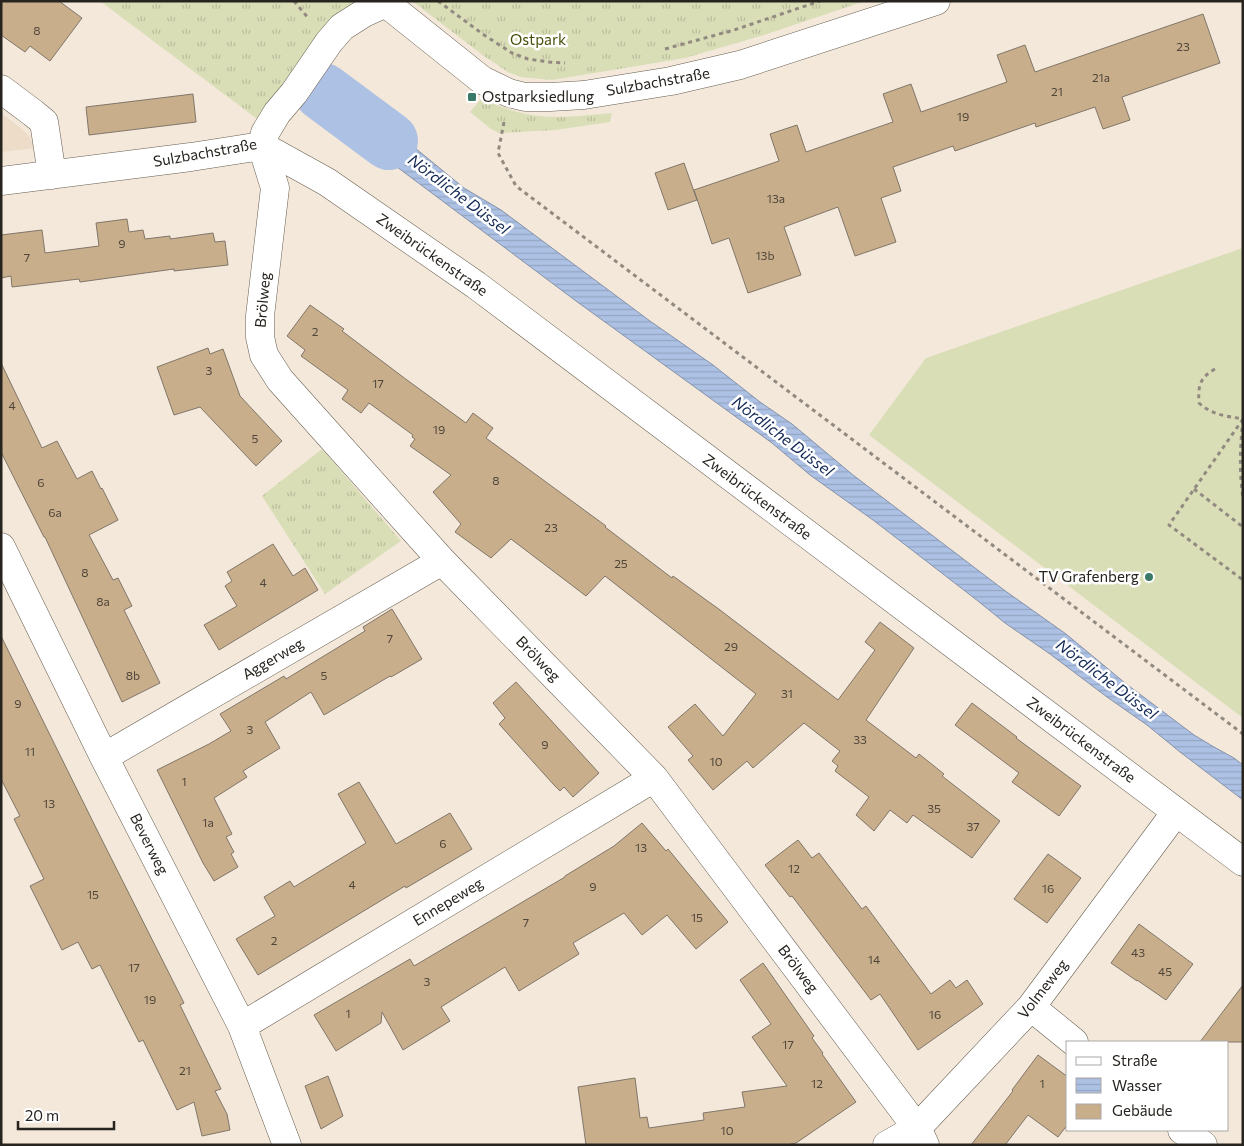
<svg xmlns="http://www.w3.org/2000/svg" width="1244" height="1146" viewBox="0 0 1244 1146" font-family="Commissioner,sans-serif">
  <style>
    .built { fill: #ecdcc8 }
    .grass { fill: url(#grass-tufts) }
    .pitch { fill: #d9deb7 }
    .water { fill: url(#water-rules); stroke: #8592a9 }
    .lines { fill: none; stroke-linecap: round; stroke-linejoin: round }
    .river { stroke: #adc1e4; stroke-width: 58 }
    .building { fill: #c9ae8c; stroke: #807669 }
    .minor-casing { stroke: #675e51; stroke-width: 29 }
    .path { stroke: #928a80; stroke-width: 3; stroke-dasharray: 4 4; stroke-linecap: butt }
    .minor { stroke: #fff; stroke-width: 28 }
    .poi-dot { fill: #3a7967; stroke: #fff; stroke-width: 2 }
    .labels { text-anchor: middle; stroke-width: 5; stroke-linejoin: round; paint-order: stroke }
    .number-label { font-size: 12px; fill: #50463a }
    .park-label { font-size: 15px; fill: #4a4e0a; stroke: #fff }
    .street-label { font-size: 15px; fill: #27231e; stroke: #fff }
    .poi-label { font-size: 15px; fill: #27231e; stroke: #fff; text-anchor: start }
    .water-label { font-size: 16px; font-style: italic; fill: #122955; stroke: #fff }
  </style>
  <defs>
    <pattern id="grass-tufts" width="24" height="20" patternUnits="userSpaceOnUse" patternTransform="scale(1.25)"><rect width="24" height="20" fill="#d9deb7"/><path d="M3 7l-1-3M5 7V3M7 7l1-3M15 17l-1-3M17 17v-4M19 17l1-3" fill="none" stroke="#babe9d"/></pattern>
    <pattern id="water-rules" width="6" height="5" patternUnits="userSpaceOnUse" patternTransform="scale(1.25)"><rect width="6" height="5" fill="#adc1e4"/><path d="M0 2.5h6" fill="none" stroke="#95a6c3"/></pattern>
  </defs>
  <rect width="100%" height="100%" fill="#f3e8d9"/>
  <path class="built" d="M1,113L22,129L29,136L35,148L1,152Z"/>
  <path class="grass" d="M100,1H354L356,4L260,121Z
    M412,1H865L764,35L685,58L552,80L521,77L508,72L484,56Z
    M481,99C492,103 503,108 514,111C546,121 580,116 612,113L610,122L555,130L499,133L491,129L470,112Z
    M322,449L401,541L325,594L262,496Z"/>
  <path class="pitch" d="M1243,248V718L869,435L926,358Z"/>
  <path class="water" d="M333,81L464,188L501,210L650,321L713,365L760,402L792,424L853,475L1004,590L1066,634L1125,683L1194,735L1214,747L1234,758L1243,765V800L1180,752L1147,725L1107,697L1050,654L1005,623L978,601L873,520L810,475L772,443L576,301L389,161L346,133L316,106Z"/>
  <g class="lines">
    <path class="river" d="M323,92L389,141"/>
  </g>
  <path class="building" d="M1,1H59L82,18L50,61L30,46L25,52L1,35Z
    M1203,14L1220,63L1122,97L1130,120L1103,129L1095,107L1036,127L1035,123L955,151L953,146L893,167L901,191L881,198L896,242L855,256L838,207L784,227L801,275L748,293L729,238L712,244L694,190L779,161L770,134L797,125L806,152L893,122L883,94L911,84L921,112L1007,82L997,55L1025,45L1035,72Z
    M193,94L196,122L89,135L86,107Z
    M684,163L697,200L668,210L655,173Z
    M127,219L129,232L143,230L145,239L170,236V239L213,233L215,242L225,241L228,265L174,271V269L80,282L79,279L12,287L11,276L1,278V235L42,230L45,253L99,246L96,223Z
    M310,305L344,329L342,331L407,380L466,423L473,413L493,428L486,438L606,526L605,527L672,578L673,576L720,610L838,700L875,650L865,642L880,622L914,648L866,720L916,758L919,754L944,774L942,776L1000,821L972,858L913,815L907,823L890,810L874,831L856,815L869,797L835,771L838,766L832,761L840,751L804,723L753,768L747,761L713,790L688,760L693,756L668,727L695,704L723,736L756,694L605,576L586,596L511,539L491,558L455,532L461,524L433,492L451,475L410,446L415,439L412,437L413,435L369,403L361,413L342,399L348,390L301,356L305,350L287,336Z
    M208,348L210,354L223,349L240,396L282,441L256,466L200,407L174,415L157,367Z
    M1,363L42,448L57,441L77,479L92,471L101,489L102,488L118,520L89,535L113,580L118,578L132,606L124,610L160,683L122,702L45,537H44L1,452Z
    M273,544L293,576L305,568L318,590L219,650L204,625L237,606L225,586L232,581L227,572Z
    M392,609L422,659L391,677L390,676L324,715L311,692L265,722L280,748L243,771L247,777L214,798L232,834L226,837L234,852L231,854L238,867L214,881L203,863L157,770L209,744L231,731L220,714L284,676L286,679L365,631L363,627Z
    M1,636L100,836L184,1003L180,1005L221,1089L215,1091L227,1114L230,1130L202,1136L194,1102L177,1110L143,1040L139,1042L100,965L92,969L78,942L62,950L30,886L44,879L14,819L20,816L1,779Z
    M516,682L599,773L573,797L564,787L560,791L554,785L499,724L505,718L493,703Z
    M972,703L1017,737L1016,738L1081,786L1059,816L1012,782L1019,773L955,725Z
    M359,782L396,844L450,813L472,849L406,888L405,886L258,975L236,939L275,916L264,897L290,881L294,887L366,843L338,794Z
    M642,823L666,851L668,849L728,922L696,949L667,915L642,935L624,913L573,943L579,954L519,991L505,967L441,1007L450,1021L403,1050L382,1012L381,1023L336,1051L314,1015L410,959L414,966L565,877V876L614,846Z
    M798,840L812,858L819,853L862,909L866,906L931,994L950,980L956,988L967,980L983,1004L918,1050L880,994L871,1000L792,896L790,897L765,865Z
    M1048,854L1081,878L1047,923L1014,899Z
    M1139,924L1193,964L1166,1000L1137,980V981L1111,963Z
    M763,963L814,1036L812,1038L823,1053L822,1054L856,1102L796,1143L786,1145H586L578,1087L635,1078L640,1118L647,1117L649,1128L704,1120L703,1113L745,1107L742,1092L787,1086L752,1037L771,1024L740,980Z
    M1243,985V1042H1200Z
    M1038,1055L1068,1077V1124L1058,1137L1028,1115L1005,1145H971L1013,1091L1012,1090Z
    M328,1076L343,1116L321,1129L305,1086Z"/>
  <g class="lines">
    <g class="minor-casing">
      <path id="minor" d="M383,1L482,80L509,93L525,97H550L584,95L671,81L740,65L936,1
        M1,89L33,113L44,122L52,175
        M262,146L275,188L260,316V337L264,355L280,380L442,561L654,778L917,1128L925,1145
        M262,146L327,182L476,285L1243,862
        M262,146L265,133L277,113L294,93L329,42L342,27L364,13L386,3
        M1,181L191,157L262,146
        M1,547L104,757L242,1026L287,1145
        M104,757L442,561
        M1031,1007L1074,1042
        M242,1026L654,778
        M1182,1130L1203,1145
        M887,1145L917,1128L1031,1007L1176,812"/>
    </g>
    <path class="path" d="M294,1L309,19
      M438,1L484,35L512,53L528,59L549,62L565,63
      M665,49L734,30L820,1
      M504,122L498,153L516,186L1243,734
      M1215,369C1199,378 1198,387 1199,403C1212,415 1226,416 1243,419
      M1243,419L1169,525L1243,580
      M1243,420C1240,446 1239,471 1243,498
      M1194,489L1243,527"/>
    <use href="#minor" class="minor"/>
  </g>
  <g class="poi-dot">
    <rect x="467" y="92" width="10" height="10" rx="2.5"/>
    <circle cx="1149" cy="577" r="5"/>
  </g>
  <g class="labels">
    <g class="number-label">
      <text x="37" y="35">8</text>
      <text x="1183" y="51">23</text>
      <text x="1101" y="82">21a</text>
      <text x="1057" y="96">21</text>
      <text x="963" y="121">19</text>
      <text x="776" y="203">13a</text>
      <text x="122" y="248">9</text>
      <text x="765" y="260">13b</text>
      <text x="27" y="262">7</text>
      <text x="315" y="336">2</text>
      <text x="209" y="375">3</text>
      <text x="378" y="388">17</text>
      <text x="12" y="410">4</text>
      <text x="439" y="434">19</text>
      <text x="255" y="443">5</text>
      <text x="496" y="485">8</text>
      <text x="41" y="487">6</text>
      <text x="55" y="517">6a</text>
      <text x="551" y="532">23</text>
      <text x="621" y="568">25</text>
      <text x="85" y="577">8</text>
      <text x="263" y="587">4</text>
      <text x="103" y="606">8a</text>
      <text x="390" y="643">7</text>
      <text x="731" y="651">29</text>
      <text x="133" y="680">8b</text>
      <text x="324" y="680">5</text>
      <text x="787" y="698">31</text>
      <text x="18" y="708">9</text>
      <text x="250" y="734">3</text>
      <text x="860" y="744">33</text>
      <text x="545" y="749">9</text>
      <text x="30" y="756">11</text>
      <text x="716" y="766">10</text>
      <text x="184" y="786">1</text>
      <text x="49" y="808">13</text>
      <text x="934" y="813">35</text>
      <text x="208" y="827">1a</text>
      <text x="973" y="831">37</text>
      <text x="443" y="848">6</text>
      <text x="641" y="852">13</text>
      <text x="794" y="873">12</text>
      <text x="352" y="889">4</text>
      <text x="593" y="891">9</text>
      <text x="1048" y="893">16</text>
      <text x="93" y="899">15</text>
      <text x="697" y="922">15</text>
      <text x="526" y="927">7</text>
      <text x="274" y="945">2</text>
      <text x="1138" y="957">43</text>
      <text x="874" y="964">14</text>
      <text x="134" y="972">17</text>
      <text x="1165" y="976">45</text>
      <text x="427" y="986">3</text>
      <text x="150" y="1004">19</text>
      <text x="348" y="1018">1</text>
      <text x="935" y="1019">16</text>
      <text x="788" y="1049">17</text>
      <text x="185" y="1075">21</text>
      <text x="817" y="1088">12</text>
      <text x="1042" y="1088">1</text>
      <text x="727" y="1135">10</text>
    </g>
    <g class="park-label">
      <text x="538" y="45">Ostpark</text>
    </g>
    <g class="street-label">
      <text transform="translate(658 82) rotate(-10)" y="5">Sulzbachstraße</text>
      <text transform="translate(205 153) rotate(-10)" y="5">Sulzbachstraße</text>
      <text transform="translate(432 255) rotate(35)" y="5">Zweibrückenstraße</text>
      <text transform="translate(263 300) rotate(-85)" y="5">Brölweg</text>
      <text transform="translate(757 497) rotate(37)" y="5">Zweibrückenstraße</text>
      <text transform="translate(273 659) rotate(-30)" y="5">Aggerweg</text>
      <text transform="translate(538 659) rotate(46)" y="5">Brölweg</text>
      <text transform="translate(1081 740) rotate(37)" y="5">Zweibrückenstraße</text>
      <text transform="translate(149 844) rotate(63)" y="5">Beverweg</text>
      <text transform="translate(448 902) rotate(-31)" y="5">Ennepeweg</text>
      <text transform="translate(798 969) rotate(53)" y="5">Brölweg</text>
      <text transform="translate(1043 989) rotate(-52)" y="5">Volmeweg</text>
    </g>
    <g class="poi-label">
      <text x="482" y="102">Ostparksiedlung</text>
      <text x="1139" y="582" text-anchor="end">TV Grafenberg</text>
    </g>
    <g class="water-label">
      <text transform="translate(459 194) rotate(37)" y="6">Nördliche Düssel</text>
      <text transform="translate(783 436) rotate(37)" y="6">Nördliche Düssel</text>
      <text transform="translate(1107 679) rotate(37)" y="6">Nördliche Düssel</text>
    </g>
  </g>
  <rect width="1244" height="1146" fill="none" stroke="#27231e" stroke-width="5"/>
  <rect x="1066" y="1041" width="162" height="90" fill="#ffffff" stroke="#a9a7a5"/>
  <rect x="1076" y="1057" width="25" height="8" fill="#ffffff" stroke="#a9a7a5"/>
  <text x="1112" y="1066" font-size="15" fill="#27231e">Straße</text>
  <rect x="1076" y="1078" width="25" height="15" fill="url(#water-rules)" stroke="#a9a7a5"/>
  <text x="1112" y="1091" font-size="15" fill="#27231e">Wasser</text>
  <rect x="1076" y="1104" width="25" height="15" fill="#c9ae8c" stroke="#a9a7a5"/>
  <text x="1112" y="1116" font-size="15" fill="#27231e">Gebäude</text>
  <path d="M18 1121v8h96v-8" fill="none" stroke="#27231e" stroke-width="2.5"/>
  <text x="25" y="1121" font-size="15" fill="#27231e" stroke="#ffffff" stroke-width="4" paint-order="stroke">20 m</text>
</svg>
